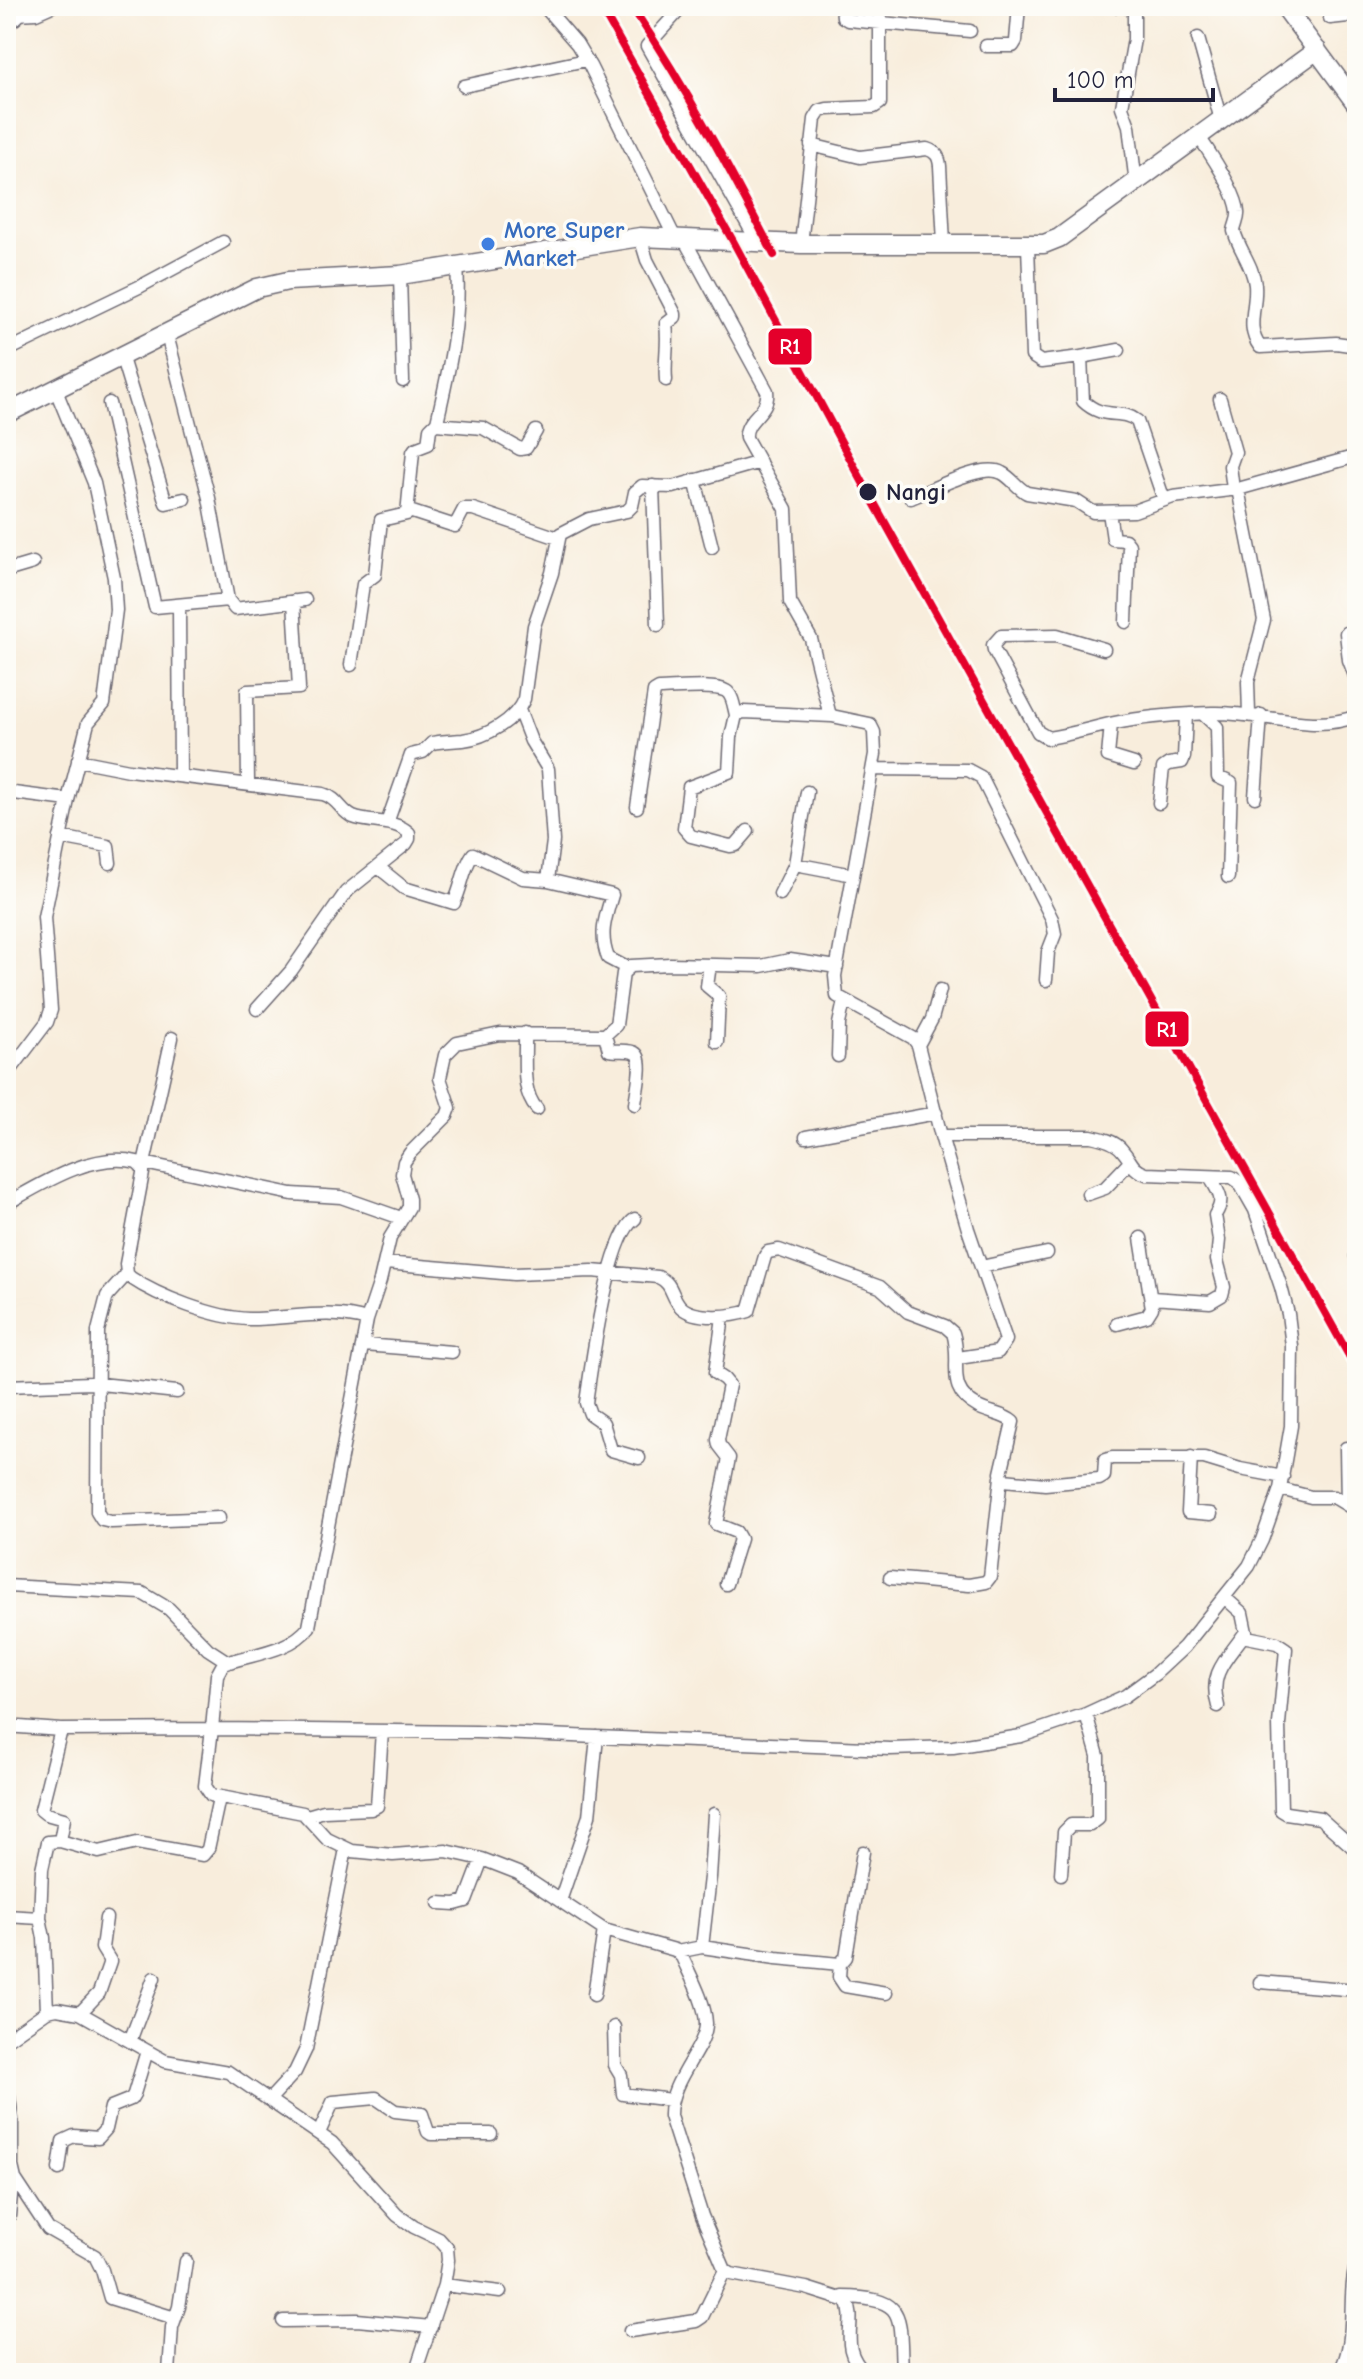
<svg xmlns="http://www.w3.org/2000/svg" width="1363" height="2379" viewBox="0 0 1363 2379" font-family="'Comic Neue',sans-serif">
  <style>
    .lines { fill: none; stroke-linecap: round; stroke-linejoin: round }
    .street-casing { stroke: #6d6973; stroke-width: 15 }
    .secondary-casing { stroke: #6d6973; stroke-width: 21 }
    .street { stroke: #fff; stroke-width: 12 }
    .secondary { stroke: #fff; stroke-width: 18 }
    .rail-1-casing { stroke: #fdfcf7; stroke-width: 14 }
    .rail-1 { stroke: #e4002b; stroke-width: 8 }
    .shop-dot { fill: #3f7fe0; stroke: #fdfcf7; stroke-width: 3 }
    .stop-dot { fill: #22223b; stroke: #fdfcf7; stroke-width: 3 }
    .labels { text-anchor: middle; stroke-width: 7; stroke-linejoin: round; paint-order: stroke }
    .shop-label { font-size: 24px; font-weight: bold; fill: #366cbe; stroke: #fdfcf7; text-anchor: start }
    .stop-label { font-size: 24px; font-weight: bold; fill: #22223b; stroke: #fdfcf7; text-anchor: start }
    .line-badge { stroke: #fdfcf7; stroke-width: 3 }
    .badge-label { font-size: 22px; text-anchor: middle; font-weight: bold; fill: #fff }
  </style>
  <rect width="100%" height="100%" fill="#fdfcf7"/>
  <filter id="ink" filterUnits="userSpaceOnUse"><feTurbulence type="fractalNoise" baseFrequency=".0125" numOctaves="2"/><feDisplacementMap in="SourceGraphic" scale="16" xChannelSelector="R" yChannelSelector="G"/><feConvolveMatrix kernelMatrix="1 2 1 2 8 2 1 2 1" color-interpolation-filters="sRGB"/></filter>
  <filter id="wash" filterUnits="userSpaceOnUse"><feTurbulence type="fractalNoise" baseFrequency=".006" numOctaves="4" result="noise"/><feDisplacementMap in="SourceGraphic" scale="32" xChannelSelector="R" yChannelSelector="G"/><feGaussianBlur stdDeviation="1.8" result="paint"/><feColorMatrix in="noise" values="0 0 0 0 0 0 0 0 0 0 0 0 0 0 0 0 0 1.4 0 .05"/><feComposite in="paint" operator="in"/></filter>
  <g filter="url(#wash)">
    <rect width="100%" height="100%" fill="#f8eddc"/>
  </g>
  <g filter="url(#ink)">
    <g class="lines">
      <g class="street-casing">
        <path id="street" d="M544,6L577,44L590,66L675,238
          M683,6L647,46L757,241
          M842,6L843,17L848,20L970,31
          M1085,6H1134
          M1134,6V39L1122,107L1129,126L1136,184
          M16,14L36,13L52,6
          M1330,18L1357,15
          M1198,38L1221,120
          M986,46H1013L1016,41L1019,6
          M464,86L586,60
          M1199,137C1210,153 1237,193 1238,212C1239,219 1235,224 1234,231C1239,250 1253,265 1255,285C1257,307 1245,327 1260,347L1336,343L1357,346
          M811,145L860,157L927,149C936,152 939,156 940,166L944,244
          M640,237L647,260L675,314V317L666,324C669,344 664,361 666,380
          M801,244L815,119L820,111L827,109L874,107L880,103V6
          M1028,246L1032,356L1041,362L1081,357L1083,401C1104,421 1121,408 1137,421L1164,500
          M400,275L403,381
          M167,335L209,498L228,600
          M6,351L141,286L223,242
          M121,355L166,503L184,499
          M1081,357L1119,350
          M1220,399L1235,452L1230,466L1233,489
          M109,403L155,607L228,600L235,609L305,600
          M436,424L483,428L520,449L526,448L536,431
          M695,480L712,547
          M653,486L658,625
          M1238,489L1264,620L1248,682L1249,714
          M911,498C930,491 983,462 1002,473C1012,478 1017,488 1027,493L1076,501L1093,512L1134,511L1173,497L1238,489L1357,456
          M409,511L455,526L464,509H473L558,538
          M1109,512L1113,539L1125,540L1129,545L1126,622
          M6,571L33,563
          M179,606L180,776
          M1346,633L1349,660L1357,681
          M1104,649L1057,635L1001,636L993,645L994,650L1038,732L1048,738C1075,734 1100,725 1126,721C1154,716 1184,714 1212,713C1260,711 1311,734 1357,716
          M351,665L363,584L375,575L381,520L407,514L413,452L415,449L428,444L430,429L437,422C449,369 461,320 457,265
          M519,710L531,741L548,769L553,841L548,880
          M1203,714L1217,727L1218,777L1231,783L1228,877
          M1111,724L1108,756L1134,764
          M78,760L129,770L323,794C338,798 341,812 353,817C371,824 394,819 409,833V839L406,844L346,892L291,971L257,1009
          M873,769L968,770L981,777L1052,919L1055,934L1048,952L1046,980
          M248,784L247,691L299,688L294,601
          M6,792L68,800
          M1255,797L1261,715
          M1159,803L1163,768L1169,764L1182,762L1184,757L1186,715
          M637,807L654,692L659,689C673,689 715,684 726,691C733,695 734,708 736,715
          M387,823L411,755L423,752L432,743C442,741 452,741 463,740C486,737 515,721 524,699L534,626L552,573L560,534L589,519L627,511L632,506L635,492L642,486L673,487L760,462
          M748,831L736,845L730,846L691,836L684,828L689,787L729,772L731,737L736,715L743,712L832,716
          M60,837L108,846L110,863
          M795,864L853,875
          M378,867L404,888L454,903C462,887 463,868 473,854L523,878L548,880L612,895C605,918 599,935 608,958L627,968
          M780,894L795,864L807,792
          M710,965L707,986L719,996L717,1042
          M525,1033C526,1057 520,1091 537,1109
          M605,1035L609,1050C616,1052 629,1049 635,1053C645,1058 636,1094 635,1104
          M918,1045L932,1019L940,990
          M838,1056L839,1024L844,1001
          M6,1076L47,1022L51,1010L44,917L68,800L88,723L104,704L116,610L114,578L94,483L55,388
          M941,1136L968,1229L1006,1340L998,1352L958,1358
          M806,1137L936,1113
          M144,1163L292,1194L341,1197L401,1218
          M143,1168L172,1038
          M1088,1194L1105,1188L1129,1163
          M6,1204C43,1183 93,1151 137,1162L143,1168V1173L126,1264L127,1274L131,1278C159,1297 215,1318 249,1319C289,1319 329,1308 367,1320L309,1627C290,1652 250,1654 223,1664L217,1675L212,1729L476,1732L890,1749L953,1747L1021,1736L1086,1714L1125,1696L1155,1674L1184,1647L1249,1566L1262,1540L1280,1489L1291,1426L1292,1346L1288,1314L1281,1287L1255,1210L1239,1182L1232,1177L1146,1174C1131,1169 1132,1161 1122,1150C1115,1141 1101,1138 1091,1136H941L918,1045L913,1038L837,996L835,976L875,754L874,732L870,724L832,716L829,712L811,639L790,602L786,509L746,438C744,418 770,413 767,391L684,239
          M635,1219C608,1236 591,1368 586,1403L590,1414L603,1423L611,1450L639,1458
          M1356,1256L1357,1259
          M385,1263L514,1274L592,1271L658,1277C674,1284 670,1296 681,1307C695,1320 732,1317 749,1311L765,1256L768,1252L779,1250L880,1287L908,1312L945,1326L953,1333C963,1364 943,1388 978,1407C989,1413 1004,1414 1013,1422L1001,1473L1004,1480L1045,1484L1099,1479L1104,1476L1105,1460L1112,1458H1204L1240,1469L1283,1477
          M981,1267L1047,1253
          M127,1274L107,1296L98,1331L97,1512L102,1520L111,1522L219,1518
          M1152,1298L1210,1302L1222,1295L1224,1287L1217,1260L1219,1240L1215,1215C1226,1198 1218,1193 1210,1177
          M723,1317L715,1373L724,1379L729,1385L718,1440L719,1445L729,1458L716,1524L736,1532L740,1539L726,1584
          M367,1320L380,1281L390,1238L409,1207V1199L402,1174L404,1162L410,1153L447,1116L450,1108L440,1078L445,1055L457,1043L500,1034L605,1035L616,1025L623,973L631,966L670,964L761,966L790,960L837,967
          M1117,1324L1147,1316L1152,1308L1141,1238
          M364,1345L452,1352
          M6,1386L91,1383L177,1392
          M1346,1448L1347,1505
          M1191,1457L1188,1512L1211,1514
          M1280,1489L1311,1497H1334L1357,1511
          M890,1578L969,1585L986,1582L990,1577L1001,1477
          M6,1586L142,1593L169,1609L208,1649L228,1662
          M1224,1597L1242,1613L1247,1637L1277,1643L1286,1649L1279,1724L1281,1810L1286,1813L1320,1818L1357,1851
          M1218,1706C1208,1673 1227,1659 1245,1633
          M6,1726L61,1730L212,1729L205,1786L211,1795L303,1813L327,1839L352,1851L393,1855L446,1851L482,1859L518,1873L604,1930L675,1950L682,1957C691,1977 705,2002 706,2023C707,2047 669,2080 670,2116L702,2216L725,2270L731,2274L806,2288L847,2301C858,2324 837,2346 865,2373
          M307,1816L324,1811L371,1809L377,1806L382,1731
          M60,1841L64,1819L46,1814L41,1810L61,1730
          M1061,1874L1064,1832L1071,1825H1090L1098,1819V1756L1086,1714
          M560,1901L589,1816L597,1737
          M439,1903L455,1904L466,1901L482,1859
          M6,1916L40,1918
          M702,1947L776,1958L840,1964L846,1957L863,1852
          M677,1952L702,1947L710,1877L714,1814
          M840,1964L839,1977L845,1986L886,1993
          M1260,1982L1357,1990
          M594,1995L604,1930
          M47,2011L44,1938L40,1918L42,1869L48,1842L60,1841L99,1852L137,1843L203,1855L208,1849L219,1798
          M80,2013L99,1993L110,1961L102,1948L106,1918
          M614,2027L615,2065L621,2075L623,2094L671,2100
          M6,2040L47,2011L57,2009L80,2013L165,2061L228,2072L332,2143L397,2215L414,2227L439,2239L447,2248L448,2260L444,2285L415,2373
          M130,2041L154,1978
          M6,2077L12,2119V2166L15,2179L48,2229L95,2256L102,2270L110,2298L175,2318
          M269,2100L295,2072L306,2049L346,1849
          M319,2133L333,2102L376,2098L395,2111L422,2114L428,2132L431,2134H491
          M59,2169L63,2141L74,2136L98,2138L106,2129L111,2107L131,2099L134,2094L147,2051
          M6,2221L9,2216L13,2175
          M444,2285L500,2292
          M842,2297C908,2298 899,2315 902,2371
          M283,2321L357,2320L431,2327
          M630,2331L696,2321L702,2317L725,2270
          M169,2373L172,2327L179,2307L186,2261
          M890,2373L930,2369L964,2373
          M984,2373H1043
          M1339,2373C1359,2337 1346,2299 1357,2262"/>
      </g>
      <g class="secondary-casing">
        <path id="secondary" d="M1284,6L1357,105
          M6,22L16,14L17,6
          M6,414L231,301L257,288L288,281L400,275L640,237L801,244H1044L1059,238L1317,50"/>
      </g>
      <use href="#street" class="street"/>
      <use href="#secondary" class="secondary"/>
      <g class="rail-1-casing">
        <path id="rail-1" d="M600,6L733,241L868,492L1357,1370
          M636,13C688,91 731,172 774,255"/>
      </g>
      <use href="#rail-1" class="rail-1"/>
    </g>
  </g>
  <circle class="shop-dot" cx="488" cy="244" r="8"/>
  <circle class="stop-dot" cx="868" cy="492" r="10"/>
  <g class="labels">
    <g class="shop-label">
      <text x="504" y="238">More Super<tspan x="504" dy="28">Market</tspan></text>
    </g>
    <g class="stop-label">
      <text x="886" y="500">Nangi</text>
    </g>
  </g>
  <g class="line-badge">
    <rect x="767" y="327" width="46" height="39" rx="8" fill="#e4002b"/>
    <rect x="1144" y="1010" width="46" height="38" rx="8" fill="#e4002b"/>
  </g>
  <g class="badge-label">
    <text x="790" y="354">R1</text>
    <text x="1167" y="1037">R1</text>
  </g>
  <rect width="1363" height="2379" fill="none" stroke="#fdfcf7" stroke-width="32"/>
  <path d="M1055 88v12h158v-12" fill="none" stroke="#22223b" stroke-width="4"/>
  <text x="1067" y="88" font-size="24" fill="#22223b" stroke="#fdfcf7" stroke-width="6" paint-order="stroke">100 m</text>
</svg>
